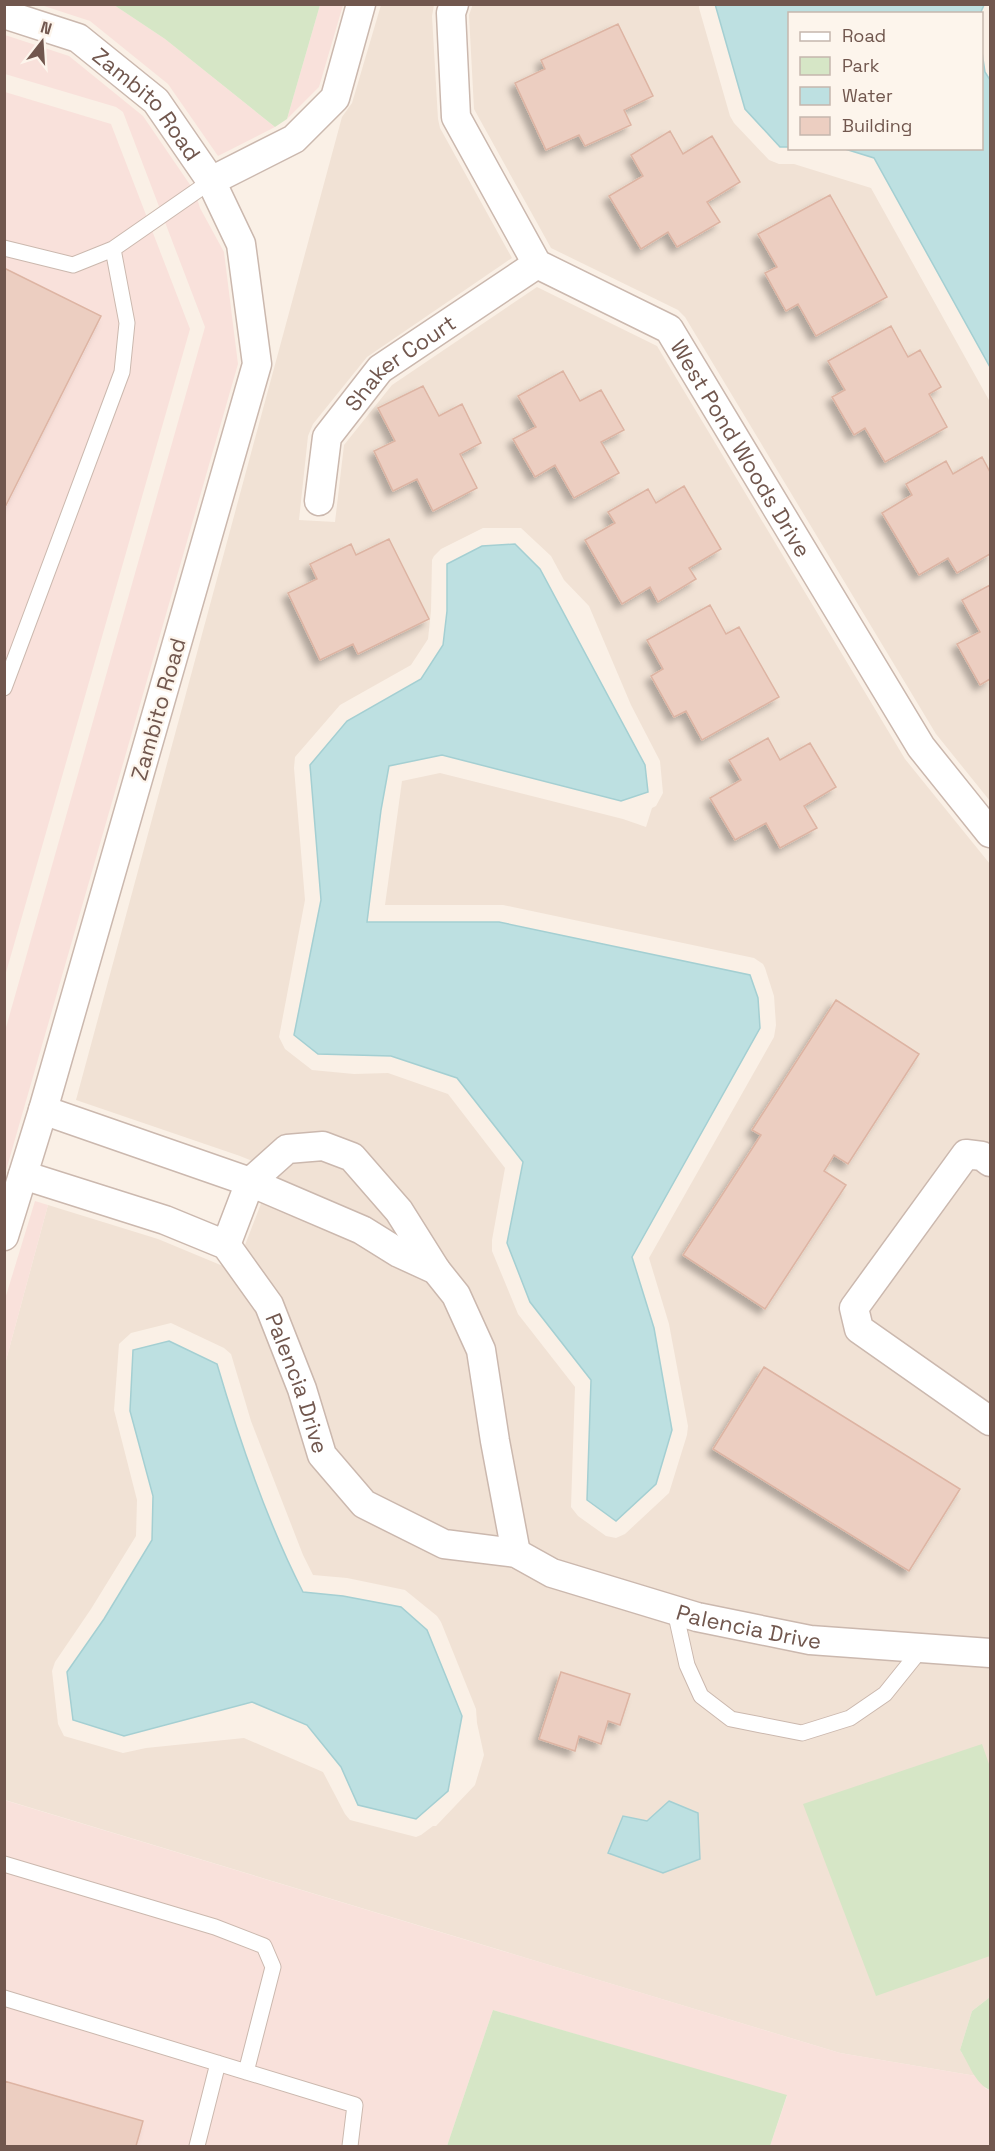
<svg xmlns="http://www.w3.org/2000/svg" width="995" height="2151" viewBox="0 0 995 2151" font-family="'Space Grotesk',sans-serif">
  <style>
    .residential { fill: #f1e2d5; fill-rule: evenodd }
    .commercial { fill: #f9e1db }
    .green { fill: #d6e6c6 }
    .water { fill: #bde0e1; stroke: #a4cfd2; stroke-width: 1.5 }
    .building { fill: #eccec1; stroke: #ddb4a3; stroke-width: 1.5; filter: url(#shadow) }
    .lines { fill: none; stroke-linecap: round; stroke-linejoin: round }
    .lane-casing { stroke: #cbb8ae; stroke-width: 17 }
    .street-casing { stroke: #cbb8ae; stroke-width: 31 }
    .lane { stroke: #fff; stroke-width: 15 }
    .street { stroke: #fff; stroke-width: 28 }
    .labels { text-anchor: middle; stroke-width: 4.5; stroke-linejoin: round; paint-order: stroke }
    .street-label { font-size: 22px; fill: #71574e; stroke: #fdf5ec }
  </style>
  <defs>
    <filter id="shadow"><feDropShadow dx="-5.5" dy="5.5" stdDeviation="3" flood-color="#0004"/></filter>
  </defs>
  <rect width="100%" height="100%" fill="#faf0e6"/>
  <path class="residential" d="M473,4L699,5V8L730,116L734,123L769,160L779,164H794L871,188L990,402V801L936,734L685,317L678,310L551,248L474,109L469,15Z
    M381,5H434L432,16L438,119L440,128L512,258L367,357L313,424L308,436L299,520L335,522L344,445L392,385L537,287L657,346L905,759L990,864V1997L972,2011L960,2050L976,2076L840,2053L5,1800V1364L48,1205L158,1239L235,1271L274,1170L240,1156L76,1100L342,117L352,103ZM483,528H521L551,556L564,580L589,606L631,705L660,761L663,793L656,806L652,808L646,827L623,819L440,773L402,781L385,905H503L754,958L763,964L765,968L774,996L776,1025L774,1037L649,1258L669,1324L688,1426L687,1435L669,1493L625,1534L616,1538L606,1536L578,1516L571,1507L575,1387L518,1314L492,1251V1240L505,1168L448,1094L388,1073L354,1074L312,1070L285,1049L279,1037L305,900L294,768L295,757L340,705L411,665L428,639L431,611L432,560L434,556L441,549ZM171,1323L224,1348L231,1354L251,1421L303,1555L313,1575L347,1578L405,1590L437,1616L441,1622L476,1709L477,1723L484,1755L475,1785L436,1826H433L421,1835L416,1837L350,1820L345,1814L323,1772L244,1738L146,1748L123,1753L64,1736L58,1724L52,1671L55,1662L91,1609L136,1536L137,1500L114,1410L119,1344L131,1333Z"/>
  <path class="commercial" d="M41,5H114L165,39L275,127L218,156L168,84L90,21Z
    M320,5H343L319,87L287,119Z
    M5,35L69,56L143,116L195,192L200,208L224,252L238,364L5,1174V1031L205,327L123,112L116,107L5,74Z
    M5,92L111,124L190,329L5,976Z
    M35,1201L48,1205L5,1364V1299Z
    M4,1800L840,2053L976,2076L986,2089L990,2090V2146H770L787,2096L493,2010L447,2146H5Z"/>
  <path class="green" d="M114,5H320L287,119L275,127L165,39Z
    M982,1744L990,1767V1956L876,1996L803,1804Z
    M990,1997V2090C976,2085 968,2062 960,2050L972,2011Z
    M493,2010L787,2095L770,2146H447Z"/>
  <path class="water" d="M715,4H984V5L980,14H790L789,147H780L745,109Z
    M982,52L985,72L990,80V367L874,158L845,149L982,148Z
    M515,544L540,569L645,765L648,792L621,801L442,755L389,766L381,810L367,922H499L750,975L758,998L760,1028L632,1257L654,1328L672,1430L656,1484L616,1521L587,1500L591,1380L530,1302L507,1243L523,1162L457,1078L391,1056L318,1054L294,1035L321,900L310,765L347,721L421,679L443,645L447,611V564L482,546Z
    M169,1341L217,1364C239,1439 267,1522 303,1592L343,1596L401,1607L427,1630L462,1716L448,1791L416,1819L358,1805L341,1767L307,1725L252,1702L124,1736L73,1720L67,1672L104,1619L152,1540L153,1496L130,1411L133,1350Z
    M669,1801L698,1813L700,1859L663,1873L608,1853L623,1816L647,1821Z"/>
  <path class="building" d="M618,24L653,96L624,110L631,125L585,146L579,135L546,150L515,83L545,69L541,60Z
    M670,131L683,154L712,136L740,182L707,202L720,222L677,247L668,232L641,249L609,196L643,176L631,155Z
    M830,195L887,297L816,336L798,304L786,311L765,273L777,267L758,234Z
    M4,268L101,316L4,509Z
    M891,326L908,357L920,350L941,387L929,394L947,427L885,462L865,428L854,435L832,397L845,390L828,361Z
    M563,371L580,401L601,390L624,430L601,442L619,473L574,498L555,465L535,477L513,439L536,427L518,396Z
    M423,386L439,416L462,404L481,443L460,454L477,488L433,511L417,479L393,491L374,451L395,441L378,408Z
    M982,457L990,472V554L957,573L948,558L919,575L882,513L912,495L906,484L946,461L953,474Z
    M684,486L721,549L689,568L696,579L658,602L650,587L622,604L585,540L615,523L608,512L648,489L656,503Z
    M389,539L429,619L358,654L353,644L320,660L288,593L317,579L310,564L351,544L356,555Z
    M990,585V679L980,685L957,644L980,632L962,600Z
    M710,605L726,634L739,627L779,697L702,740L686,711L674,717L651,676L663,669L647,640Z
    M768,738L780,760L810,743L836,787L804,806L817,828L780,848L766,823L735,840L710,798L741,780L729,760Z
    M836,1000L919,1054L848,1164L834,1155L824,1171L846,1185L765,1309L683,1255L761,1135L752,1130Z
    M764,1367L960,1489L909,1571L713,1449Z
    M561,1672L630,1694L620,1725L608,1721L601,1744L579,1736L575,1751L539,1739Z
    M4,2081L143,2121L136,2146H4Z"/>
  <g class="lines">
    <g class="lane-casing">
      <path id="lane" d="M4,248L73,265L113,249L211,181
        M4,688L122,372L127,323L113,249
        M675,1611L687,1665L701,1696L731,1719L802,1733L850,1718L885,1694L922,1648
        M4,1864L215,1927L264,1946L273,1967L246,2072
        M4,1998L355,2105L350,2146
        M197,2146L218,2063"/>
    </g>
    <g class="street-casing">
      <g id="street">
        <path id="s1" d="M454,4L451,13L456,117L537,264L669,329L921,747L990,833"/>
        <path id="s2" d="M4,14L78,38L156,101L211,181L241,244L257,364L43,1110L4,1236"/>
        <path d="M211,181L294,139L335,98L361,4"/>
        <path id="s3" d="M319,501L327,437L380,369L537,264"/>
        <path d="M43,1110L250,1182L362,1230L399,1253L436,1270L456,1295L481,1350L495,1441L516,1553"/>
        <path d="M990,1162L982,1156L966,1154L854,1308L859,1329L990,1421"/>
        <path id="s4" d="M23,1175L165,1220L226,1245L269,1305L302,1389L322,1455L364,1504L444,1544L516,1553L552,1573L697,1617L810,1640L990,1653"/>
        <path d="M226,1245L250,1182L287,1149L323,1146L352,1157L399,1211L436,1270"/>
      </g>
    </g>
    <use href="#lane" class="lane"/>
    <use href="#street" class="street"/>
  </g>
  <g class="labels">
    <g class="street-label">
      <text dy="8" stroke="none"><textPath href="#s2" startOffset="174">Zambito Road</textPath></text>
      <text dy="8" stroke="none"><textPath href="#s3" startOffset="170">Shaker Court</textPath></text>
      <text dy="8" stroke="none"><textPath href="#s1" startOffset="568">West Pond Woods Drive</textPath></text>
      <text transform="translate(158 709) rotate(-74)" y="8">Zambito Road</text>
      <text dy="8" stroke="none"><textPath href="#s4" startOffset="372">Palencia Drive</textPath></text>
      <text dy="8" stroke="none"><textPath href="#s4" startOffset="920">Palencia Drive</textPath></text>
    </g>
  </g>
  <rect width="995" height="2151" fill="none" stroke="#71574e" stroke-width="12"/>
  <rect x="788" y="12" width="195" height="138" fill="#fdf5ec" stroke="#c5b6ad" stroke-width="1.5"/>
  <rect x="800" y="32" width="30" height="9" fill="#ffffff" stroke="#c5b6ad" stroke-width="1.5"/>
  <text x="842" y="42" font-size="18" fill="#71574e">Road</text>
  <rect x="800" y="57" width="30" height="18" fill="#d6e6c6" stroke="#c5b6ad" stroke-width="1.5"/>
  <text x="842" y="72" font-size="18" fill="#71574e">Park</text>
  <rect x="800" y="87" width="30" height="18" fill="#bde0e1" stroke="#c5b6ad" stroke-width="1.5"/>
  <text x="842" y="102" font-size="18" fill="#71574e">Water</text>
  <rect x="800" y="117" width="30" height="18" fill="#eccec1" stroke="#c5b6ad" stroke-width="1.5"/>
  <text x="842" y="132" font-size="18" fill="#71574e">Building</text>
  <g transform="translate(42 42) rotate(17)" stroke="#fdf5ec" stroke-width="4.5" paint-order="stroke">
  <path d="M0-4.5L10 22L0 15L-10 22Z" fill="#71574e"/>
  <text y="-9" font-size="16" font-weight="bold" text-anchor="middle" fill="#71574e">N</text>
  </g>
</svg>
